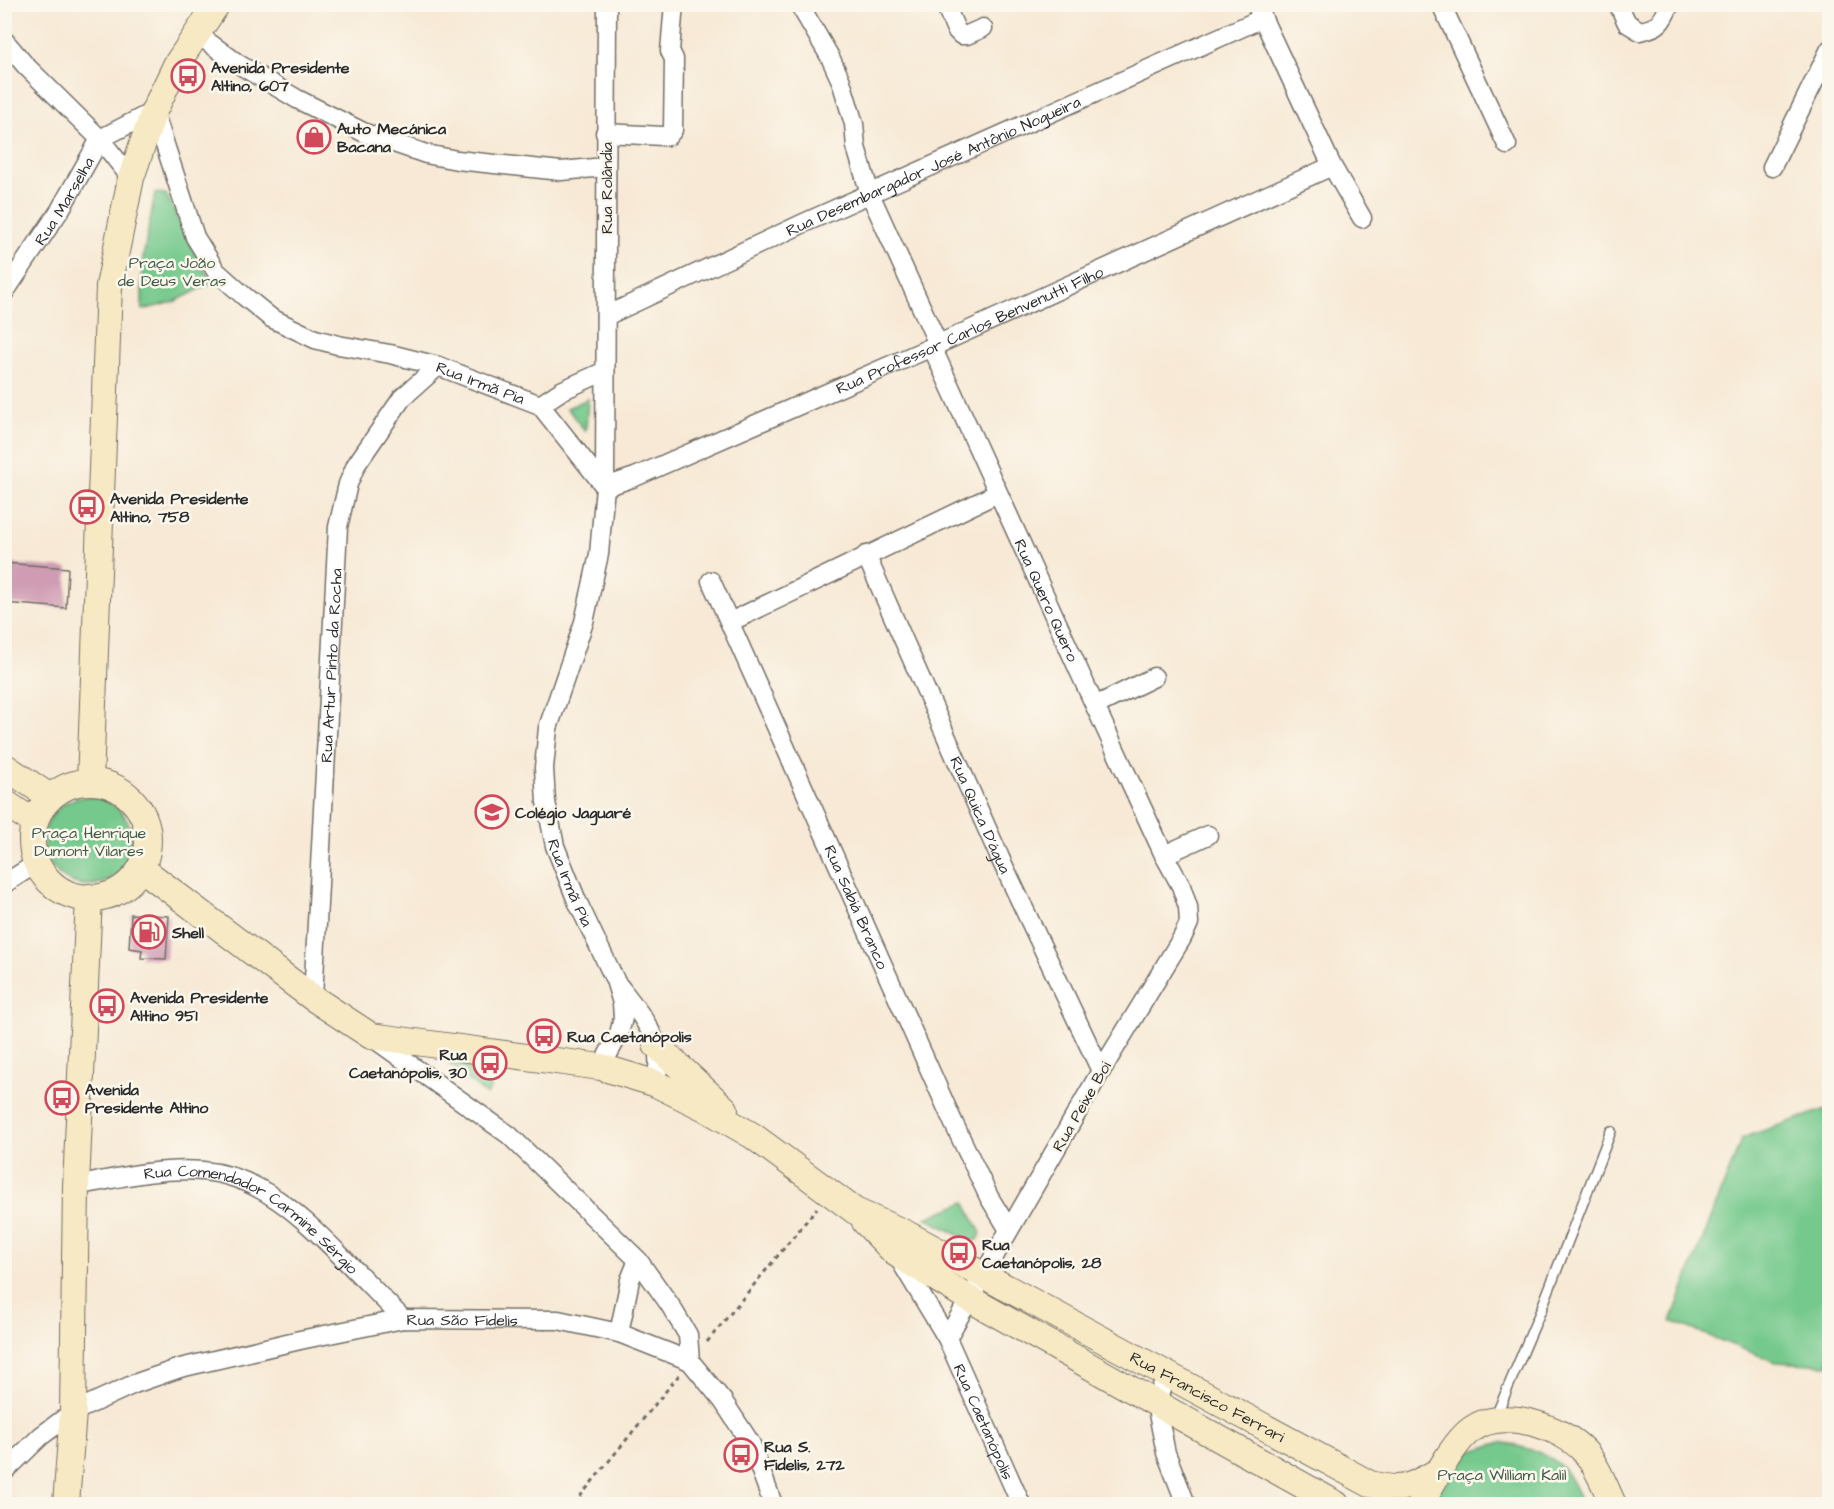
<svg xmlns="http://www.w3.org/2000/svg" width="1834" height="1509" viewBox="0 0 1834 1509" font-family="'Architects Daughter',sans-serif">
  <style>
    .green { fill: #75c98c; stroke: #507a5c; stroke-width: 1.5 }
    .building { fill: #cf9cb4 }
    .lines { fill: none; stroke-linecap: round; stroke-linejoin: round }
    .lane-casing { stroke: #726e66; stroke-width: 12 }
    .street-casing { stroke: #726e66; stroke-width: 21 }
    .secondary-casing { stroke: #726e66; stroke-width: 28 }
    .path { stroke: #726e66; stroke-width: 3; stroke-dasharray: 4.5 4.5; stroke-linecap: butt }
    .lane { stroke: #fff; stroke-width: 9 }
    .street { stroke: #fff; stroke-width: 18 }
    .secondary { stroke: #f7e9c3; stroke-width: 26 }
    .labels { text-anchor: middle; stroke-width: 5; stroke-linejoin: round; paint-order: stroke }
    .poi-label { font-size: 16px; font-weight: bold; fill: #2b2b2b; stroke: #fbf7ec; text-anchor: start }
    .street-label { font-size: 16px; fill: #2b2b2b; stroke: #fbf7ec }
    .park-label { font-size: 16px; fill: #415a48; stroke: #fbf7ec }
  </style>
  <rect width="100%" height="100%" fill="#fbf7ec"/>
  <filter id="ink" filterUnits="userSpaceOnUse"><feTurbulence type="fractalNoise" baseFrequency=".0167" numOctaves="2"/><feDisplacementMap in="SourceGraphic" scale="12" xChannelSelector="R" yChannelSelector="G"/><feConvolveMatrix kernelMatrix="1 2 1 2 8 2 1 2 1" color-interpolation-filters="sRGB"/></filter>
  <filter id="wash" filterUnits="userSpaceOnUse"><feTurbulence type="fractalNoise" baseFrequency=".008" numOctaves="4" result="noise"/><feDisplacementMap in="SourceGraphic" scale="24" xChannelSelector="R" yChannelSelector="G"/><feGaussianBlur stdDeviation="1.35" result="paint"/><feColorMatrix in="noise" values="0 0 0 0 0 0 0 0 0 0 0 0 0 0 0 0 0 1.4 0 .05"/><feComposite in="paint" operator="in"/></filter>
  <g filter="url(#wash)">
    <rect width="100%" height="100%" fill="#f7e9d5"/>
    <path class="green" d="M155,193L166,194L201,266L214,282L174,302L142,310V263Z
      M588,399L586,429L585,431L567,408Z
      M44 841a44 44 0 1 1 88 0a44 44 0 1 1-88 0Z
      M448,1064L499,1069L487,1095Z
      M1829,1108V1365L1776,1362L1671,1321L1742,1138Z
      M965,1202L981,1233L978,1240L970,1241L926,1218Z
      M1501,1442C1550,1454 1563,1456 1582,1504H1427L1443,1476L1470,1452Z"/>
    <g id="blocks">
      <path class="building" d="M4,563L68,568L66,608L4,603Z
        M131,914L169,916L166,959L141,958L142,950L129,948Z"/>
    </g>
  </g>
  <g filter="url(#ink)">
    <use href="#blocks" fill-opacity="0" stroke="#726e66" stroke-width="1.5"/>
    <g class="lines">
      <g class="lane-casing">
        <path id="lane" d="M1495,1418L1541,1310L1611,1131"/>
      </g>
      <g class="street-casing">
        <g id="street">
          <path id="s1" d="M607,4L605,487L635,477L932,347L1332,166"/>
          <path d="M799,4L830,57L841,81L854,124L856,147L870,194L938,344"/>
          <path d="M945,4L956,30L961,35H967L983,28"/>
          <path d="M1256,4L1332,166L1362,218"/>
          <path d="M1441,4L1507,145"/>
          <path d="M1618,4L1627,23L1640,31C1660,27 1662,22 1670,4"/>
          <path d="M197,34L240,65L297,99L365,133L426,154L457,160L561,171L605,167"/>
          <path d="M4,40L25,65L100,139L131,178"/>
          <path d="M605,133L663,136H668L673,130L674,59L670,51L674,4"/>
          <path id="s2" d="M100,139L154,111L195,237L216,271L244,296L271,318L315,339L338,345L390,354L438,366L540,405L605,487L599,554L584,622L548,728L544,768L546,802L555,846L577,901L615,980L622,1003L623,1018L619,1034L601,1067"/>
          <path d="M1772,167L1830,49"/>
          <path id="s3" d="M4,293L60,210L100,139"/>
          <path id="s4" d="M606,316L804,223L1263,18"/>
          <path id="s5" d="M932,347L1095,706L1164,855L1181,886L1188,907L1189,923L1182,938L1101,1071L947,1338"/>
          <path d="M540,405L561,391L605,371"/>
          <path id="s6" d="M866,555L1000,858L1101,1071"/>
          <path id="s7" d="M711,581L954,1124L989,1197L1009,1230"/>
          <path d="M730,622L998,493"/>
          <path d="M1095,706L1154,677"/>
          <path d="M1164,855L1208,835"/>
          <path d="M4,884L37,863"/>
          <path d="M619,986C640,1013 670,1047 654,1083"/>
          <path id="s8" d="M313,998L338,527L348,484L356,465L402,398L438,366"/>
          <path d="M373,1038L509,1135L638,1260L670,1305L688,1335L690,1361"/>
          <path id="s9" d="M76,1186C117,1178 161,1167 203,1171C261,1176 303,1218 343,1258C363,1278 383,1299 403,1319"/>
          <path id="s10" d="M898,1257L947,1338L1021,1504"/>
          <path d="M619,1333L630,1280L638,1260"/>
          <path d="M1166,1375L1156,1404L1166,1453L1186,1504"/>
          <path id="s11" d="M4,1472L41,1436L73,1412L134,1384L180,1368L300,1340L403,1319L558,1320L619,1333L690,1361L723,1401L751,1444L773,1504"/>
        </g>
      </g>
      <g class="secondary-casing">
        <g id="secondary">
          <path d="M4,766L50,797"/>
          <path d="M90,782L109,286L131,178L154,111L176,65L217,4"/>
          <circle cx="90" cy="840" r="58"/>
          <path d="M4,802L35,823"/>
          <path id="s12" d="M141,868L313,998L371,1036L601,1067L654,1083L703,1107L753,1136L855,1211L905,1233L1370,1484C1403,1492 1408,1488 1437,1472"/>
          <path d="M656,1045L725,1109"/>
          <path d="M865,1222L895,1253L968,1298L1336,1504"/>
          <path d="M66,1504L73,1412L76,1186L89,897"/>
          <path d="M1421,1504C1432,1484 1453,1442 1472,1429C1503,1407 1561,1426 1585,1452C1598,1467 1605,1487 1613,1504"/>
        </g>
      </g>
      <path class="path" d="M707,1342L817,1208
        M574,1504L679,1375"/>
      <use href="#lane" class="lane"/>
      <use href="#street" class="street"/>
      <use href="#secondary" class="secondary"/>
    </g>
  </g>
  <defs>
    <g id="bus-ring" transform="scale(1.725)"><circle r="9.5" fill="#fbf7ec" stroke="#d1495b" stroke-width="1.5"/><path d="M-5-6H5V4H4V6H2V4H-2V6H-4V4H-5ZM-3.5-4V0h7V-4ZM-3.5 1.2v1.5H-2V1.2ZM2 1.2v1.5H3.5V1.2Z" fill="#d1495b"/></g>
    <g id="shop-ring" transform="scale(1.725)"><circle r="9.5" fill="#fbf7ec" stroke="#d1495b" stroke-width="1.5"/><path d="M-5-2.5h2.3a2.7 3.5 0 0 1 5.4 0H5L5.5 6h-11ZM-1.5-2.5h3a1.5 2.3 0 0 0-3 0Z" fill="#d1495b"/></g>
    <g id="school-ring" transform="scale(1.725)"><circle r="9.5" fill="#fbf7ec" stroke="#d1495b" stroke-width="1.5"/><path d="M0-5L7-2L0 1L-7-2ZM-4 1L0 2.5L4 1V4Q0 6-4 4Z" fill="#d1495b"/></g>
    <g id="fuel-ring" transform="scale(1.725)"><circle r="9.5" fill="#fbf7ec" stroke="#d1495b" stroke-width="1.5"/><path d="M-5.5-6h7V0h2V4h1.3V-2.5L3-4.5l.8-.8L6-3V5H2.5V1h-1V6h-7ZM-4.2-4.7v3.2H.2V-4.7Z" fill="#d1495b"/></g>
  </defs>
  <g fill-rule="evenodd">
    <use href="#bus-ring" x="188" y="76"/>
    <use href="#shop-ring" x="314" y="137"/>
    <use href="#bus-ring" x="87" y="507"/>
    <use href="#school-ring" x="492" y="812"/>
    <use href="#fuel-ring" x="149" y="932"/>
    <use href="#bus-ring" x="107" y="1006"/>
    <use href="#bus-ring" x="544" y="1036"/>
    <use href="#bus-ring" x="490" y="1063"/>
    <use href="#bus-ring" x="62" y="1098"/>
    <use href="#bus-ring" x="959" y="1253"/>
    <use href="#bus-ring" x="741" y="1455"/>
  </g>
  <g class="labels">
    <g class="poi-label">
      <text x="211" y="73">Avenida Presidente<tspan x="211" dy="18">Altino, 607</tspan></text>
      <text x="337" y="134">Auto Mecánica<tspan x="337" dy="18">Bacana</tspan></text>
      <text x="110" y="504">Avenida Presidente<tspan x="110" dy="18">Altino, 758</tspan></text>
      <text x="515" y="818">Colégio Jaguaré</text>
      <text x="172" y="938">Shell</text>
      <text x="130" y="1003">Avenida Presidente<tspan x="130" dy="18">Altino 951</tspan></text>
      <text x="567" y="1042">Rua Caetanópolis</text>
      <text x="467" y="1060" text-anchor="end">Rua<tspan x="467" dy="18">Caetanópolis, 30</tspan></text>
      <text x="85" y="1095">Avenida<tspan x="85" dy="18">Presidente Altino</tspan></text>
      <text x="982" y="1250">Rua<tspan x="982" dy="18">Caetanópolis, 28</tspan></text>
      <text x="764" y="1452">Rua S.<tspan x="764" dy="18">Fidelis, 272</tspan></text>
    </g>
    <g class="street-label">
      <text dy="6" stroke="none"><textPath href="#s4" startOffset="360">Rua Desembargador José Antônio Nogueira</textPath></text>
      <text transform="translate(606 188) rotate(-90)" y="6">Rua Rolândia</text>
      <text dy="6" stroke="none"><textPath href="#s3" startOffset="110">Rua Marselha</textPath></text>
      <text dy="6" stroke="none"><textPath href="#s1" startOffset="880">Rua Professor Carlos Benvenutti Filho</textPath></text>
      <text dy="6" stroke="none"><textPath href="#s2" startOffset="526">Rua Irmã Pia</textPath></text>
      <text dy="6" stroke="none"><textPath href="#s5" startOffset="278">Rua Quero Quero</textPath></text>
      <text dy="6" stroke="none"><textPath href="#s8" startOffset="333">Rua Artur Pinto da Rocha</textPath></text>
      <text dy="6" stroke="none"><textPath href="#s6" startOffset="284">Rua Quica D'água</textPath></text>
      <text dy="6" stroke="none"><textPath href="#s2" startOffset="1102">Rua Irmã Pia</textPath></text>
      <text dy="6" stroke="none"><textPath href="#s7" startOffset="357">Rua Sabiá Branco</textPath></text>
      <text transform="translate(1081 1106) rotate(-60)" y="6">Rua Peixe Boi</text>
      <text dy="6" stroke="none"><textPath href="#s9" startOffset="192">Rua Comendador Carmine Sérgio</textPath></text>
      <text dy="6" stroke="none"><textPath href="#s11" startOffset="495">Rua São Fidelis</textPath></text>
      <text dy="6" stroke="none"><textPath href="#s12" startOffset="1210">Rua Francisco Ferrari</textPath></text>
      <text dy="6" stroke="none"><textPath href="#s10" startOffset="186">Rua Caetanópolis</textPath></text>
    </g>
    <g class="park-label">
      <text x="172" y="268">Praça João<tspan x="172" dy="18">de Deus Veras</tspan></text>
      <text x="89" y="838">Praça Henrique<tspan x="89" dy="18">Dumont Vilares</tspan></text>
      <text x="1502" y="1480">Praça William Kalil</text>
    </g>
  </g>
  <rect width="1834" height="1509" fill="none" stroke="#fbf7ec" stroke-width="24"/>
</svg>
